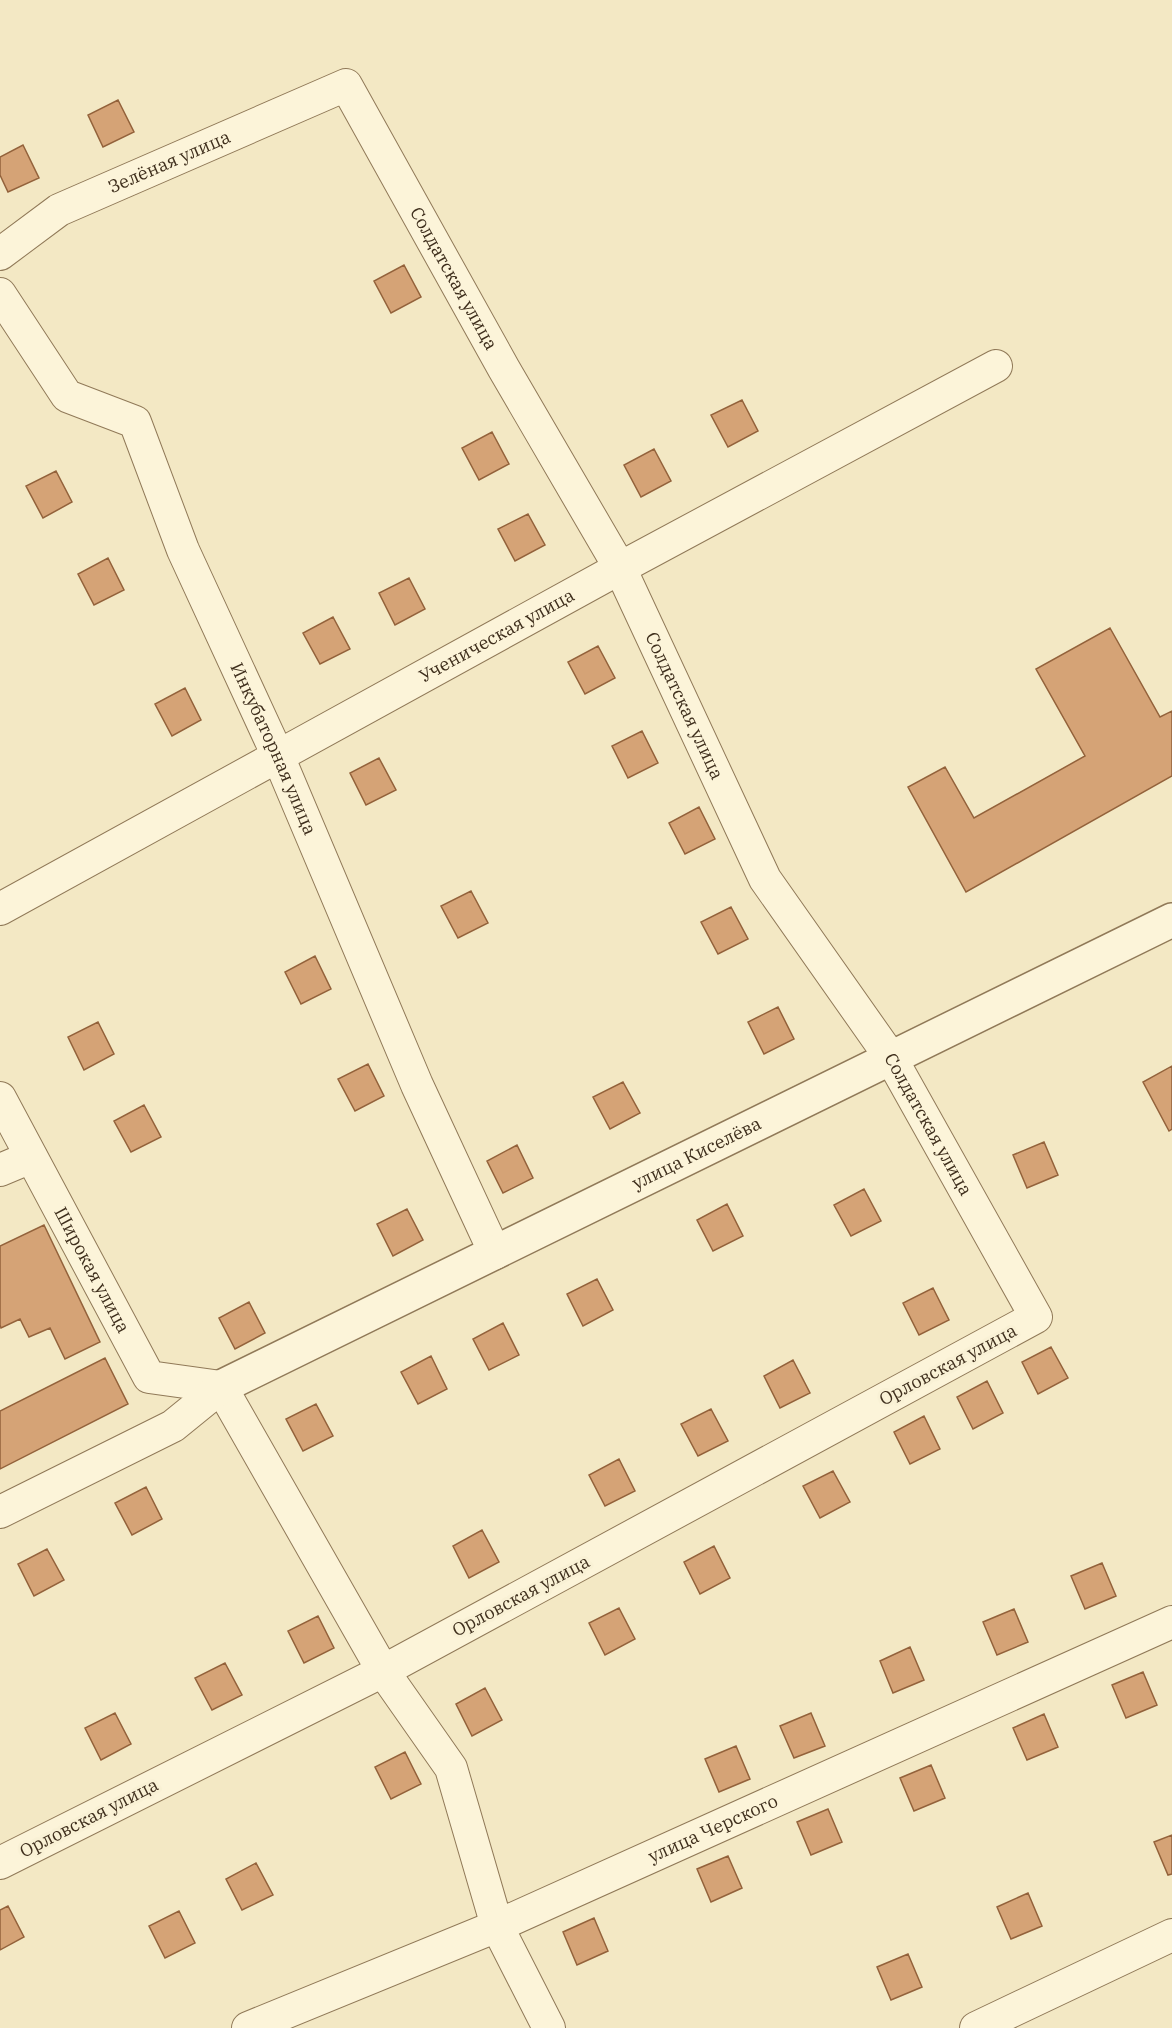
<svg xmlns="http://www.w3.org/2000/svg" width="1172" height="2028" viewBox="0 0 1172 2028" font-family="'IBM Plex Serif',serif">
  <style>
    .building { fill: #d5a376; stroke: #93623b; stroke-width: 1.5 }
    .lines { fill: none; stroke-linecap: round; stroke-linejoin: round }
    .minor-casing { stroke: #907958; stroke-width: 34 }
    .tertiary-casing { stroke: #907958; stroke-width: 36 }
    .minor { stroke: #fcf4d9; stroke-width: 32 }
    .tertiary { stroke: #fcf4d9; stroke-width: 33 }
    .labels { text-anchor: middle; stroke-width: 6; stroke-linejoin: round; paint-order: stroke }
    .street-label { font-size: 18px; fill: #3f2f1d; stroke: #f9f1d5 }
  </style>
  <rect width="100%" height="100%" fill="#f3e8c4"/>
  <path class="building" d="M118,100L134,132L103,147L88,115Z
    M23,145L39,178L8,192L0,175V157Z
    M404,265L421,297L391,313L374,281Z
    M742,400L758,431L728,447L711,415Z
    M492,432L509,464L479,480L462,448Z
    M654,449L671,481L641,497L624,465Z
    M56,471L72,502L43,518L26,486Z
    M528,514L545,545L515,561L498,529Z
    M108,558L124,590L94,605L78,574Z
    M409,578L425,609L395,625L379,593Z
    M333,617L350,649L320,664L303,633Z
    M1110,628L1160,717L1172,711V776L966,892L908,787L945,767L974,818L1085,756L1036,669Z
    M598,646L615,678L585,694L568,662Z
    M185,688L201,720L172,736L155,704Z
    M642,731L658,763L628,778L612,746Z
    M379,758L396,790L366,805L350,773Z
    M699,807L715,839L685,854L669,823Z
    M471,891L488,923L458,938L441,906Z
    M731,907L748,939L718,954L701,922Z
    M315,956L331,989L301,1004L285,972Z
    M778,1007L794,1039L764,1054L748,1022Z
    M98,1022L114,1054L84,1070L68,1037Z
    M368,1064L384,1096L355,1111L338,1079Z
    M1172,1066V1129L1169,1131L1143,1082Z
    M623,1082L640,1113L610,1129L593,1097Z
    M144,1105L161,1137L131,1152L114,1121Z
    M1044,1142L1058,1175L1027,1188L1013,1155Z
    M517,1145L533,1178L503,1193L487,1161Z
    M864,1189L881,1221L851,1236L834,1205Z
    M727,1204L743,1236L713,1251L697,1220Z
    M407,1209L423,1240L393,1256L377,1224Z
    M44,1225L100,1342L65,1359L50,1328L29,1337L20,1319L1,1328L0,1325V1246Z
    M597,1279L613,1310L583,1326L567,1294Z
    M933,1288L949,1320L919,1335L903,1303Z
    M249,1302L265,1333L235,1349L219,1318Z
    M503,1323L519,1355L489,1370L473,1339Z
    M1051,1347L1068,1378L1038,1394L1022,1362Z
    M431,1356L447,1389L418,1404L401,1372Z
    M105,1358L128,1404L0,1469V1411Z
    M793,1360L810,1393L780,1408L764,1376Z
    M987,1381L1003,1413L973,1429L957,1397Z
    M316,1404L333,1436L303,1451L286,1419Z
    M711,1409L728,1441L698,1456L681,1424Z
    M924,1416L940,1449L910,1464L894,1432Z
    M619,1459L635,1491L605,1506L589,1475Z
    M833,1471L850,1502L820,1518L803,1486Z
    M146,1487L162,1519L132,1535L115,1503Z
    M482,1530L499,1562L469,1578L453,1546Z
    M714,1546L730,1578L700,1594L684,1562Z
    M47,1549L64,1580L34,1596L18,1564Z
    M1102,1563L1116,1596L1085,1609L1071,1576Z
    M619,1608L635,1639L605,1655L589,1623Z
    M1014,1609L1028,1642L997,1655L983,1622Z
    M318,1616L334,1648L304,1663L288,1631Z
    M910,1647L924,1680L893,1693L880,1661Z
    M225,1663L242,1695L212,1710L195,1678Z
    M1143,1672L1157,1705L1126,1718L1112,1685Z
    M485,1688L502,1720L472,1736L456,1704Z
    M115,1713L131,1744L101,1760L85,1728Z
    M811,1713L825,1746L794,1758L780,1726Z
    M1044,1714L1058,1747L1027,1760L1013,1728Z
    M736,1746L750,1779L719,1792L705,1759Z
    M405,1752L421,1784L391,1799L375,1767Z
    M931,1765L945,1798L914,1811L900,1778Z
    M828,1809L842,1842L811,1855L797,1822Z
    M1172,1835V1874L1168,1875L1154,1842Z
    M728,1856L742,1888L711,1902L697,1869Z
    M256,1863L273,1895L242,1910L226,1879Z
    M1028,1893L1042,1926L1011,1939L997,1907Z
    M8,1906L24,1937L0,1950V1910Z
    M179,1911L195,1943L165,1958L149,1926Z
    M594,1918L608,1951L577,1965L563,1932Z
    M908,1954L922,1987L891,2000L877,1967Z"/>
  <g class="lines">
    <g class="minor-casing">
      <g id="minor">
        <path id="s1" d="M0,254L59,210L346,85L504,369L620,568L765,879L891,1058L1036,1317L383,1671L0,1863"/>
        <path id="s2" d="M0,294L67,396L135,422L183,550L278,756L417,1085L495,1253"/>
        <path id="s3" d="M0,909L620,568L996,366"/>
        <path id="s4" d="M0,1098L149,1377L221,1387"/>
        <path d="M0,1170L31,1157"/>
        <path d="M221,1387L383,1671L451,1768L497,1926L549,2028"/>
        <path d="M0,1512L173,1426L221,1387"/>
        <path id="s5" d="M248,2028L497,1926L1172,1622"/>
        <path d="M976,2028L1172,1935"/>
      </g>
    </g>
    <g class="tertiary-casing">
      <g id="tertiary">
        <path id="s6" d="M221,1387L1172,920"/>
      </g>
    </g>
    <use href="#minor" class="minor"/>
    <use href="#tertiary" class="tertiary"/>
  </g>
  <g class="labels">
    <g class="street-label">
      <text dy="6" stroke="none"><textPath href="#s1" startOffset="194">Зелёная улица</textPath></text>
      <text dy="6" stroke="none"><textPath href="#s1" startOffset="608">Солдатская улица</textPath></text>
      <text dy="6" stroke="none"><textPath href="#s3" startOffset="567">Ученическая улица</textPath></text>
      <text dy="6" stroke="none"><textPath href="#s1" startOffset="1094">Солдатская улица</textPath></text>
      <text dy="6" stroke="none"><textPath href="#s2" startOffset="550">Инкубаторная улица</textPath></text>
      <text dy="6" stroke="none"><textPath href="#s1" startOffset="1580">Солдатская улица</textPath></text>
      <text dy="6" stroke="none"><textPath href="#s6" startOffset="530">улица Киселёва</textPath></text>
      <text dy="6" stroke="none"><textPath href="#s4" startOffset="195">Широкая улица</textPath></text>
      <text transform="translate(948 1365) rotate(-28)" y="6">Орловская улица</text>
      <text transform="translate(521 1596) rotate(-28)" y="6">Орловская улица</text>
      <text transform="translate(89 1818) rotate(-27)" y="6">Орловская улица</text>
      <text dy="6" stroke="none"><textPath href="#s5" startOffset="506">улица Черского</textPath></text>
    </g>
  </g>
</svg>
